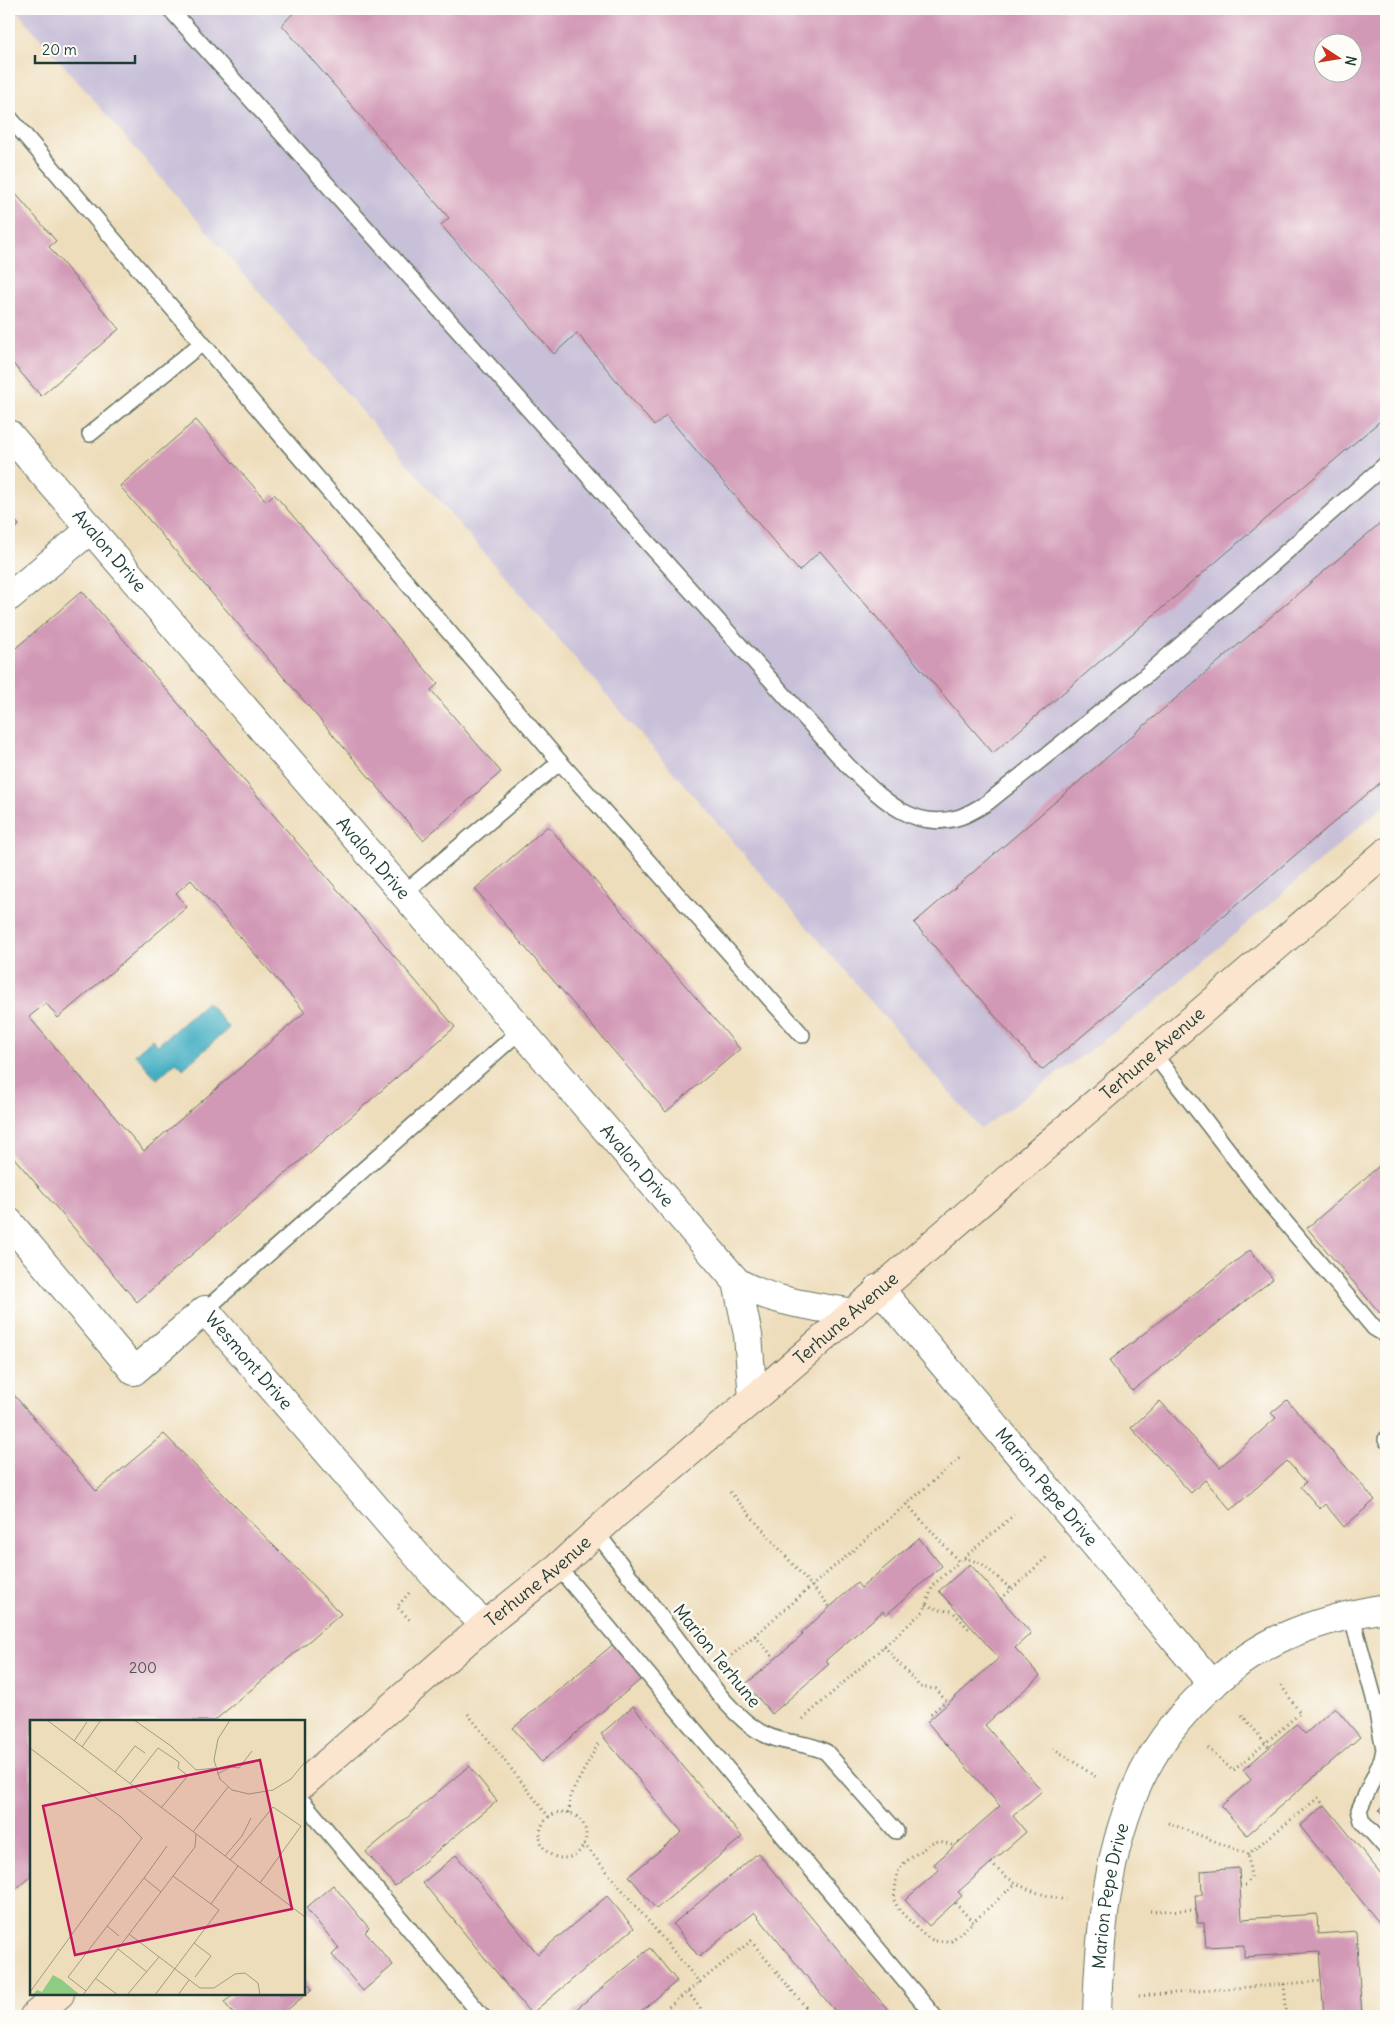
<svg xmlns="http://www.w3.org/2000/svg" width="1395" height="2025" viewBox="0 0 1395 2025" font-family="Delius,sans-serif">
  <style>
    .industrial { fill: #c8bfd8; fill-rule: evenodd }
    .water { fill: #44afc2; stroke: #32767b }
    .building { fill: #d299b6; fill-rule: evenodd }
    .lines { fill: none; stroke-linecap: round; stroke-linejoin: round }
    .lane-casing { stroke: #677563; stroke-width: 18 }
    .street-casing { stroke: #677563; stroke-width: 30 }
    .secondary-casing { stroke: #677563; stroke-width: 30 }
    .path { stroke: #677563; stroke-width: 3; stroke-dasharray: 1 4; stroke-linecap: butt }
    .lane { stroke: #fff; stroke-width: 15 }
    .street { stroke: #fff; stroke-width: 28 }
    .secondary { stroke: #fce5cf; stroke-width: 28 }
    .labels { text-anchor: middle; stroke-width: 5; stroke-linejoin: round; paint-order: stroke }
    .number-label { font-size: 15px; fill: #4c5454 }
    .street-label { font-size: 18px; fill: #1f3d34; stroke: #fdfcf7 }
    .inset-road { fill: none; stroke: #9b9d85; stroke-width: 1 }
    .view { fill: #c2185b; fill-opacity: 0.15; stroke: #c2185b; stroke-width: 2.5 }
    .inset-edge { fill: none; stroke: #1f3d34; stroke-width: 2.5 }
  </style>
  <rect width="100%" height="100%" fill="#fdfcf7"/>
  <filter id="ink" filterUnits="userSpaceOnUse"><feTurbulence type="fractalNoise" baseFrequency=".02" numOctaves="2"/><feDisplacementMap in="SourceGraphic" scale="10" xChannelSelector="R" yChannelSelector="G"/><feConvolveMatrix kernelMatrix="1 2 1 2 8 2 1 2 1" color-interpolation-filters="sRGB"/></filter>
  <filter id="wash" filterUnits="userSpaceOnUse"><feTurbulence type="fractalNoise" baseFrequency=".0096" numOctaves="4" result="noise"/><feDisplacementMap in="SourceGraphic" scale="20" xChannelSelector="R" yChannelSelector="G"/><feGaussianBlur stdDeviation="1.12" result="paint"/><feColorMatrix in="noise" values="0 0 0 0 0 0 0 0 0 0 0 0 0 0 0 0 0 1.4 0 .05"/><feComposite in="paint" operator="in"/></filter>
  <g filter="url(#wash)">
    <rect width="100%" height="100%" fill="#edb"/>
    <path class="industrial" d="M15,9H1386V804L1152,1005L981,1129ZM1322,42H1352V72H1322Z"/>
    <path class="water" d="M207,1002L229,1028L183,1069L176,1062L157,1079L135,1054L152,1039L158,1045Z"/>
    <g id="blocks">
      <path class="building" d="M297,9H1386V416L993,753L820,551L799,571L666,415L654,426L577,333L554,354L441,225L449,218L282,25ZM1322,42H1352V72H1322Z
        M9,186L56,241L49,247L119,329L41,396L9,359Z
        M196,420L266,501L274,494L438,684L431,690L501,772L423,840L120,486Z
        M9,513L19,525L9,534Z
        M1386,518V778L1042,1070L914,923Z
        M82,591L455,1027L137,1302L9,1152V654ZM191,880L305,1012L144,1151L29,1017L46,1003L58,1018L187,907L176,893Z
        M548,826L740,1049L666,1112L475,889Z
        M1386,1160V1307L1380,1313L1307,1228Z
        M1250,1250L1273,1279L1132,1391L1109,1361Z
        M9,1389L96,1491L164,1434L341,1614L214,1721H31V1876L9,1895Z
        M1287,1400L1375,1500L1344,1527L1325,1504L1320,1509L1301,1487L1306,1482L1287,1461L1231,1510L1205,1480L1191,1493L1131,1428L1160,1401L1220,1467L1276,1418L1271,1413Z
        M919,1538L942,1566L886,1615L883,1611L826,1660L829,1664L772,1714L746,1684L803,1635L801,1633L857,1583L861,1588Z
        M970,1564L1031,1633L1015,1648L1040,1676L985,1725L1042,1791L1013,1816L1026,1832L958,1892L962,1896L929,1926L905,1900L939,1870L934,1864L1000,1806L927,1722L999,1658L939,1591Z
        M616,1642L644,1677L541,1762L513,1728Z
        M633,1706L742,1837L656,1909L629,1876L682,1832L601,1734Z
        M1335,1707L1360,1737L1247,1835L1221,1806L1251,1780L1243,1770L1296,1724L1305,1734Z
        M469,1766L497,1801L395,1886L366,1852Z
        M1386,1804V1819L1379,1810Z
        M1325,1805L1386,1880V1931L1300,1826Z
        M758,1853L893,2016H839L754,1912L699,1957L673,1924Z
        M456,1855L538,1954L607,1896L634,1928L531,2014L423,1883Z
        M1239,1868L1242,1919L1317,1914L1318,1934L1356,1931L1362,2016H1324L1319,1952L1244,1957V1945L1206,1947L1204,1923H1197L1195,1895H1202L1201,1871Z
        M333,1885L369,1928L365,1932L393,1965L363,1991L332,1955L339,1948L306,1908Z
        M650,1948L677,1981L635,2016H568Z
        M304,1979L312,1989L280,2016H235L224,2002L235,1994H304Z"/>
    </g>
  </g>
  <g filter="url(#ink)">
    <use href="#blocks" fill-opacity="0" stroke="#677563" stroke-width="1"/>
    <g class="lines">
      <g class="lane-casing">
        <path id="lane" d="M170,9L847,765C878,795 912,833 960,817C969,814 978,808 987,803L1143,678L1386,464
          M9,117L560,762
          M90,434L202,343
          M404,893L560,762L802,1035
          M1153,1053L1269,1203L1374,1328L1386,1335
          M205,1310L521,1030
          M1386,1439V1440
          M596,1532C626,1571 655,1609 684,1648C705,1676 732,1718 764,1734C784,1745 806,1741 826,1752L896,1831
          M558,1567L934,2016
          M1351,1614L1374,1698L1384,1749L1382,1759L1359,1810L1362,1821L1386,1848
          M304,1803L482,2016"/>
      </g>
      <g class="street-casing">
        <g id="street">
          <path id="s1" d="M9,434L737,1282C771,1302 814,1306 853,1313"/>
          <path d="M9,597L91,529"/>
          <path id="s2" d="M9,1222L134,1371L205,1310L433,1574L485,1625"/>
          <path d="M737,1282L748,1335L753,1399"/>
          <path id="s3" d="M879,1288L1213,1685"/>
          <path id="s4" d="M1097,2016C1099,1932 1108,1831 1152,1757C1182,1706 1240,1653 1295,1632C1325,1620 1355,1613 1386,1608"/>
        </g>
      </g>
      <g class="secondary-casing">
        <g id="secondary">
          <path id="s5" d="M304,1783L485,1625L558,1567L617,1513L753,1399L1386,852"/>
          <path d="M34,2016L60,1994"/>
        </g>
      </g>
      <path class="path" d="M730,1492L830,1607
        M907,1504L959,1562L1014,1515
        M964,1558L981,1563L1011,1589
        M409,1593L397,1607L412,1622
        M1001,1599L1048,1556
        M926,1605L941,1610L952,1611L969,1629
        M755,1636L775,1659
        M884,1646L920,1687L936,1689L946,1701L928,1716
        M724,1662L962,1456
        M468,1714L549,1817
        M1242,1715L1269,1747
        M803,1719L919,1615L924,1611L933,1585L959,1562
        M1053,1748L1096,1777
        M1208,1748L1233,1771L1300,1713L1281,1685
        M540 1835a23 23 0 1 1 46 0a23 23 0 1 1-46 0Z
        M569,1813L570,1796L598,1744
        M1168,1823L1248,1854L1318,1798L1323,1804
        M584,1844L700,1983
        M952,1845L940,1841L933,1842L905,1862L897,1873L894,1900L899,1910L924,1935L934,1941H951L973,1922
        M991,1863C1013,1886 1036,1894 1066,1900
        M1240,1885H1246L1251,1877L1248,1854
        M955,1903L973,1922L1015,1884
        M1150,1911L1196,1910
        M1284,1984L1287,2016
        M688,1992L706,2016
        M1139,1996L1321,1981
        M657,2016L751,1941L813,2016"/>
      <use href="#lane" class="lane"/>
      <use href="#street" class="street"/>
      <use href="#secondary" class="secondary"/>
    </g>
  </g>
  <g class="labels">
    <g class="number-label">
      <text x="143" y="1673">200</text>
    </g>
    <g class="street-label">
      <text dy="6" stroke="none"><textPath href="#s1" startOffset="154">Avalon Drive</textPath></text>
      <text dy="6" stroke="none"><textPath href="#s1" startOffset="559">Avalon Drive</textPath></text>
      <text dy="6" stroke="none"><textPath href="#s5" startOffset="1119">Terhune Avenue</textPath></text>
      <text dy="6" stroke="none"><textPath href="#s1" startOffset="964">Avalon Drive</textPath></text>
      <text dy="6" stroke="none"><textPath href="#s5" startOffset="714">Terhune Avenue</textPath></text>
      <text dy="6" stroke="none"><textPath href="#s2" startOffset="355">Wesmont Drive</textPath></text>
      <text dy="6" stroke="none"><textPath href="#s3" startOffset="260">Marion Pepe Drive</textPath></text>
      <text dy="6" stroke="none"><textPath href="#s5" startOffset="309">Terhune Avenue</textPath></text>
      <text transform="translate(717 1656) rotate(51)" y="6">Marion Terhune</text>
      <text dy="6" stroke="none"><textPath href="#s4" startOffset="121">Marion Pepe Drive</textPath></text>
    </g>
  </g>
  <g transform="translate(30 1720)">
    <rect width="275" height="275" fill="#edb"/>
    <path d="M23,255L32,260L50,275H2L7,270L12,272Z" fill="#8ecc83"/>
    <path class="inset-road" d="M17,0L275,197M104,0L141,26L166,50L185,48M200,0L188,19L184,40L190,59L202,70L219,74L243,70L261,59L275,42M44,21L57,2M52,27L71,0M0,28L91,97L112,118L0,272M85,52L105,26L115,33M187,54L201,47L209,48L222,31M100,64L128,28L149,42L148,48L157,55L156,58L131,88M163,112L198,67M195,136L212,116L221,98M200,140L243,87L271,106L230,163M143,156L181,184M131,172L114,158L137,126M77,206L89,216M99,214L170,268H184L205,254L215,253L228,263L230,275M164,223L181,236L165,257M88,229L117,252M65,258L88,275M56,271L38,257L114,158M53,275L165,127L166,114M97,275L129,237M125,275L189,190L181,184L208,146M148,275L159,260"/>
    <path class="view" d="M230,40L262,189L45,235L13,86Z"/>
    <rect width="275" height="275" class="inset-edge"/>
  </g>
  <rect width="1395" height="2025" fill="none" stroke="#fdfcf7" stroke-width="30"/>
  <g transform="translate(1338 58) rotate(102)"><circle r="24" fill="#fdfcf7" stroke="#a4b0a9"/>
  <path d="M0-4L9 19L0 12L-9 19Z" fill="#c8321e"/>
  <text y="-8" font-size="14" font-weight="bold" text-anchor="middle" fill="#1f3d34">N</text>
  </g>
  <path d="M35 55v8h100v-8" fill="none" stroke="#1f3d34" stroke-width="2.5"/>
  <text x="42" y="55" font-size="15" fill="#1f3d34" stroke="#fdfcf7" stroke-width="4" paint-order="stroke">20 m</text>
</svg>
